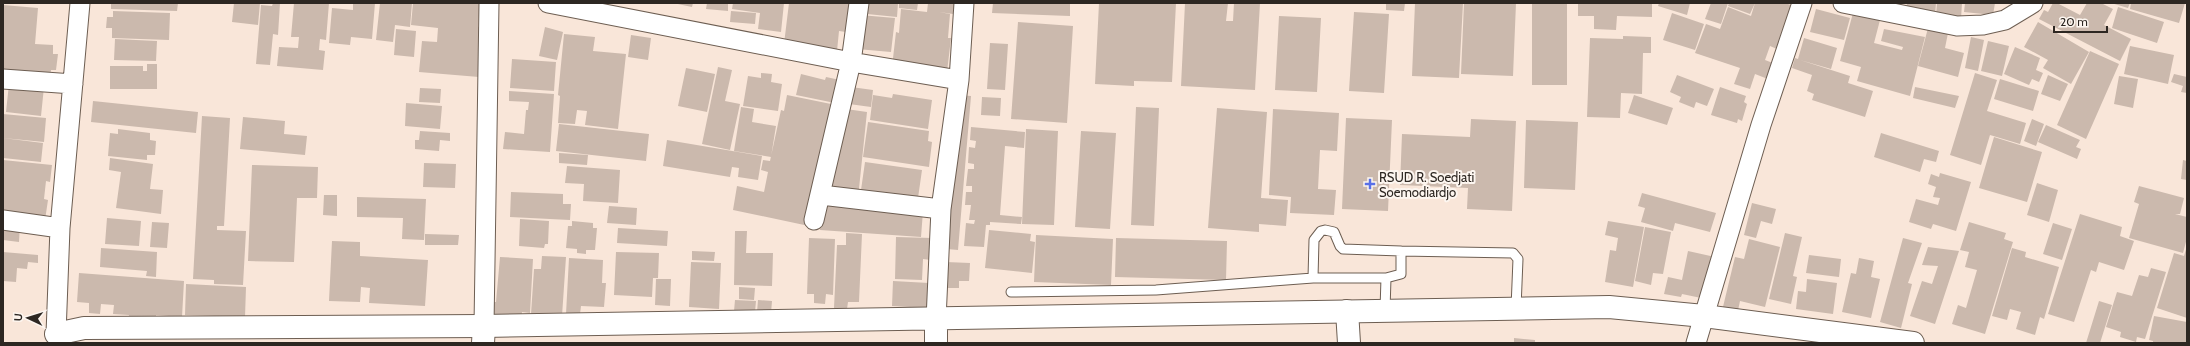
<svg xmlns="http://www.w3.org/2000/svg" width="2190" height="346" viewBox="0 0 2190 346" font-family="Cabin,sans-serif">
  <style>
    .building { fill: #cbb9ad }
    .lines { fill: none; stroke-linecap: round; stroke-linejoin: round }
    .lane-casing { stroke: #6d5e52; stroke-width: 11 }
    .street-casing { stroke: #6d5e52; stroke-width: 21 }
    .secondary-casing { stroke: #6d5e52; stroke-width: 24 }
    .primary-casing { stroke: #6d5e52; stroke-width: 24 }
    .lane { stroke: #fff; stroke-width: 9 }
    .street { stroke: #fff; stroke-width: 19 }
    .secondary { stroke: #fff; stroke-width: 22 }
    .primary { stroke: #fff; stroke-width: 22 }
    .poi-dot { fill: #5970e7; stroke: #fdf6f0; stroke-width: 1.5 }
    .labels { text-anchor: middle; stroke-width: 4; stroke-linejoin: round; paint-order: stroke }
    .poi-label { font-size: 13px; fill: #2d2722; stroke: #fdf6f0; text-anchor: start }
  </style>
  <rect width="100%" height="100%" fill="#f9e6d9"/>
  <path class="building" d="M111,3H178L177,11L111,9Z
    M234,3H260L258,25L232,22Z
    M273,3H280L278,35L273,34L270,65L256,64L261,5L272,6Z
    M294,3H329L326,40L320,39L319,50L325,51L323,70L277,66L279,47L298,48L299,37H291Z
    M353,3H375L372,39L351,37L350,45L329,43L332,8L353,10Z
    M380,3H412L410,27L395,25L393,42L376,40Z
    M413,3H480L478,27H484L479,77L419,72L422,41L437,42L438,28L411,25Z
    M673,3H693L692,7Z
    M707,3H728V11L706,9Z
    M733,3H784L781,32L758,29L760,13L732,9Z
    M789,3H856L853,33L839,31L837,51L784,44Z
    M868,3H898L897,17L867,14Z
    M899,3H918L917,10L899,8Z
    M928,3H960L959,10L953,9V14L939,12L950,14L948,38H951L947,72L892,67L896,32L899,33L901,9L927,12Z
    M993,3H1070V16L992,13Z
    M1099,3H1176L1172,82L1134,81V86L1095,84Z
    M1185,3H1228L1226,21H1233L1234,3H1260L1255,90L1181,86Z
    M1386,3H1405L1404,11L1386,10Z
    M1415,3H1463L1459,78L1412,76Z
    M1464,3H1516L1513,76L1461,74Z
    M1532,3H1567V85H1532Z
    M1578,3H1652V17L1617,16L1616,30L1594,29V16H1578Z
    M1659,3H1690L1687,15L1658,6Z
    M1711,3H1728L1721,24L1705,19Z
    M1729,3H1755L1750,14L1728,6Z
    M1755,3H1785L1797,7L1777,49L1770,46L1765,60L1778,65L1773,81L1755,74L1750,89L1734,84L1740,68L1695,53L1706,24L1720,29L1728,7L1751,16Z
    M1907,3H1936L1935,15L1906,12Z
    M1937,3H1962L1961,19L1936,16Z
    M1965,3H1995L1993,15L1964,12Z
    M2053,3H2057L2080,15L2087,3H2101L2113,9L2104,25L2131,39L2120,61L2039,19L2044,10L2048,12Z
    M2111,3H2130L2128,8Z
    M2131,3H2185L2179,23L2130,9Z
    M3,5L38,8L35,44L53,45V54H58L56,70H51L50,77L3,72Z
    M2118,7L2164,22L2157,43L2112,28Z
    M1816,9L1850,18L1844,40L1810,32Z
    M113,11L170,13L169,40L112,38V28H106L107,17H113Z
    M731,11L756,13L755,24L730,22Z
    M1354,12L1389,14L1384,93L1349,91Z
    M1672,13L1704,24L1695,50L1663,40Z
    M1853,13L1880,20L1874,43L1902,50L1903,47L1881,41L1884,29L1925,37L1910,96L1857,81L1861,67L1840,61Z
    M860,15L895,18L891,52L857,49Z
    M1279,16L1321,18L1317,92L1275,90Z
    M1018,22L1073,26L1067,123L1011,119Z
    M2038,22L2089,52L2071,84L2043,68L2048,60L2024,47Z
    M545,27L563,32L557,60L539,56Z
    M1928,28L1948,33L1945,48L1964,53L1958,77L1918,66Z
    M396,29L416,31L414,57L394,55Z
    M564,34L595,37L593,51L626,54L618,129L585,125L587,111L577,110L575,124L558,123L560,96L558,95Z
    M631,35L651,38L648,60L628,57Z
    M1623,36L1651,37V53H1643L1642,94L1621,93L1620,118L1587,117L1590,38L1623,39Z
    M1971,37L1984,40L1978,71L1965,68Z
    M1804,38L1837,48L1831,69L1800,60L1850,76L1848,83L1873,91L1865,117L1840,109L1846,90L1840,109L1812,100L1814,94L1807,91L1812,75L1792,68L1795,58L1798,59Z
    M115,39L157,41L156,61L114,60Z
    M1988,41L2009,46L2002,76L1981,71Z
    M990,43L1008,44L1005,90L987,89Z
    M2130,46L2174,55L2168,84L2124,74Z
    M2015,47L2040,58L2036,70L2043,73L2039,82L2032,79L2029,85L2004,74Z
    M2090,51L2119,64L2086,139L2057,125Z
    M512,59L556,62L554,91L510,88Z
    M147,64H157V89H110V66H143V71H147Z
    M718,67L732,70L725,101L740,104L730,150L702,144Z
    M686,68L715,74L707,112L678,106Z
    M761,73L772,74L771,82L782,84L778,111L743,106L748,76L761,78Z
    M1975,73L1997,80L1987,111L2026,123L2020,144L1990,135L1981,165L1950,155Z
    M801,74L825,80L826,77L840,80L835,103L796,95Z
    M2174,74L2187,77V93L2181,92L2183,86L2171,82Z
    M1677,75L1714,89L1707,106L1696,102L1694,108L1679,102L1681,97L1670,92Z
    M2048,75L2068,84L2060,101L2041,94Z
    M2119,76L2138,79L2133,108L2114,104Z
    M2000,79L2039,91L2033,111L1994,99Z
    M9,84L44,87L41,116L6,112Z
    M851,87L873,90L871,107L849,104Z
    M1720,87L1746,96L1744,102L1747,104L1742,121L1738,119L1737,123L1711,115Z
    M1915,87L1959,96L1955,108L1913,98Z
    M420,88L441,89L440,103L419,102Z
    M509,91L554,94L550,152L503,149L505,132L524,134L526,110H528L529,102L509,101Z
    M893,94L932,100L928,129L870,120L873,95L892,98Z
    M787,95L831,104L809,226L733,210L737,186L764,192L768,172L761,170L763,160L770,161L781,110L784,111Z
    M959,95L971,96L958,250L947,249Z
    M1634,95L1673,108L1667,125L1628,113Z
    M982,97L1001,98L1000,116L981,115Z
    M93,101L198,112L196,133L91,122Z
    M406,103L442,106L440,129L405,126Z
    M741,107L754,109L752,122L776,126L771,157L734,151Z
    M1136,107L1159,108L1154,226L1131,225Z
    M1217,108L1267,112L1261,198L1288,200L1286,226L1259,224V232L1208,228Z
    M846,109L867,112L858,198L825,193Z
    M1273,109L1339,113L1337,151L1320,150L1318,189L1336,190L1334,215L1290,213L1291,197L1269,195Z
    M3,114L46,118L44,142L3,138Z
    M202,116L230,118L224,226H217V230L246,231L243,285L214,284V280L193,279Z
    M243,117L285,121L284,134L307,136L305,155L240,149Z
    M1346,118L1392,120L1388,211L1342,209Z
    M1471,119L1516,121L1512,211L1467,209L1468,188L1400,185L1402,134L1470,137Z
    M2032,119L2044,124L2036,146L2024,141Z
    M1526,120L1578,122L1575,190L1524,188Z
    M868,122L929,131L928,141L932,142L929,167L863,157Z
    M559,124L649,134L646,161L556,151Z
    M2046,125L2080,140L2076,147L2081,149L2077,159L2038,142Z
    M971,127L1025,132L1024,148L1005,146L1000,215L1022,217L1021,224L990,222V225H986L984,247L964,246L966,223L974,224L975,220H969L971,205H965L966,192H972V186H966L968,169H974V164L968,163L969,147L975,148L976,141L970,140Z
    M118,129L150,133V140L156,141L155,155H147V160L108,156L110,133L118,134Z
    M1026,129L1058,131L1054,225L1022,224Z
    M420,131L450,133V141L440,140L439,151L415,149V140H419Z
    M1081,131L1116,133L1110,229L1075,227Z
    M1881,133L1939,151L1936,162L1924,159L1920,172L1874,157Z
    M1994,137L2042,152L2027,202L1979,188Z
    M3,138L43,143L41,162L3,158Z
    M667,140L762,156L758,180L738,177L739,168L732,167L730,177L663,166Z
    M559,153L588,155L587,165L559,163Z
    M110,158L153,164L150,189L163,190L161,214L116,208L121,172L109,170Z
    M3,160L52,165L50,182L46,181L44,199L48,200L45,220L3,215Z
    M2183,160L2187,161V180L2181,179Z
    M865,162L922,170L917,205L860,197Z
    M424,163L456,164L455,188L423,187Z
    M252,165L318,167L317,198H297L294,262L248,261Z
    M567,166L620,170L618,203L583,201L584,184L565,183Z
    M1940,173L1971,182L1956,231L1933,224L1931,229L1909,222L1916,199L1938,205L1940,198L1933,197L1936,187L1928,184L1931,174L1939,177Z
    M2037,183L2058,190L2049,222L2027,215Z
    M2139,186L2184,198L2180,214H2175L2187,217V238L2183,253L2129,238L2139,204L2134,202Z
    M511,192L563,194V204H571L570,220L510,217Z
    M1642,193L1716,213L1710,232L1675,223L1673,231L1641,222L1645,208L1638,206Z
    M324,195H337V216L323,215Z
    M357,197L426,199L424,240L402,239L403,218L357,217Z
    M823,198L923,211L921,237L820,230Z
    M1752,203L1776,209L1772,224L1761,221L1756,238L1744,235Z
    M609,206L637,208L636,225L607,223Z
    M2080,214L2122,227L2120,236L2134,241L2124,270L2099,262L2096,272L2091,270L2074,322L2048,314Z
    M107,218L141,221L139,246L105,244Z
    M520,219L549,221L548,244H545L544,248L519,246Z
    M572,221L593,223V228H597L595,250H586V254L577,253V249L566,248L568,226H572Z
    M1608,221L1644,227L1633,287L1605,282L1610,250L1616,251L1618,238L1605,235Z
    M3,222L20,224L19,242L3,240Z
    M152,222L169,223L167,248L150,247Z
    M1969,222L2006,233L2004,239L2013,242L1985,334L1952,324L1958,305L1966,308L1977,270L1965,267L1969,252L1960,250Z
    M2053,223L2072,229L2062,260L2043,254Z
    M1645,227L1671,232L1663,274L1653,273L1651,285L1635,281Z
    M618,228L668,231L667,246L617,243Z
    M989,230L1031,234L1030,241L1035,242L1032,273L985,268Z
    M735,231H747L746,253H773L772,286L734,285Z
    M846,233L862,234L859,302H848L847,309L834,308L837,245H846Z
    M1785,233L1802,237L1793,276L1797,277L1791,304L1769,299Z
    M425,234L459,235L458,245H425Z
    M1036,235L1113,239L1111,285L1034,282Z
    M896,237L932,238L931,260L923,259L922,280L895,279Z
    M809,238L835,239L833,295L826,294L825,304L814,303V294H807Z
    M1116,238L1227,241L1226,280L1115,277Z
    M1903,238L1922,243L1908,283L1912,284L1901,328L1880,322Z
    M1749,239L1780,247L1765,307L1740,301L1737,315L1722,311L1735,257L1744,259Z
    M332,241L360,242V256L428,260L425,306L369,303L370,288L361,287L360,302L329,301Z
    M2187,246V318L2157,308L2174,253L2184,256Z
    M1928,247L1959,251L1935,324L1910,316L1922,281L1932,284L1938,266L1922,265Z
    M101,248L157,252L156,277L146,276L147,271L100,267Z
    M2012,248L2026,252L2025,257L2059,267L2044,319L2040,317L2035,335L2016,329L2021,312L2010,309L2007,320L1992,316Z
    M692,251L715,252L714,261L692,260Z
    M1688,251L1715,257L1706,299L1682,294L1681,297L1664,294L1668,277L1682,280Z
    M3,252L38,255V263L28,262L27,269L17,268L16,282L3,281Z
    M616,252L659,253L658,278H653L652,297L614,295Z
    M1809,255L1841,259L1839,277L1806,273Z
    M542,256L566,257L562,316L531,314L534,269H541Z
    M500,257L533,259L530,313L522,312L521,320L489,318L490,302H496Z
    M569,258L603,260L602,283H606L604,307L581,306L580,314H566Z
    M1859,258L1874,261L1871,277L1880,279L1871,318L1842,312L1851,273L1856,274Z
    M691,262L721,263L719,309L689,307Z
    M946,262L970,263L969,281H959V288H945Z
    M2151,268L2166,272L2145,339L2137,337L2136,342L2120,337L2121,332L2106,327L2117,292L2132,296L2139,275L2148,277Z
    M79,273L184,281L182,317L156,315V324L128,322L129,315L113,314L114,305L101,304L100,314L89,313V303L77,302Z
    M656,279H671L670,306L655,305Z
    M1807,279L1837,283L1833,314L1796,309L1798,291L1806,292Z
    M893,281L929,283L927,308L892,306Z
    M186,284L246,287L245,317L185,315Z
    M739,287L755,288L754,300L739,299Z
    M735,300L756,301L755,312L734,311Z
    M758,300L772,301L771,313L757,312Z
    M2099,301L2112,305L2100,343H2086Z
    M2154,316L2187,322V343H2153V341L2149,340Z
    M1514,338L1535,340V343H1514Z"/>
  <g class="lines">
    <g class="lane-casing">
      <path id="lane" d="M1313,278L1314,240L1321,231L1325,230L1334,232L1340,246L1343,249L1401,251
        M1011,292L1156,290L1313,278H1386
        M1385,310L1386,278L1401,274V251L1513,253L1518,259L1516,308"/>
    </g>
    <g class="street-casing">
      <path id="street" d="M548,3L851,62L959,80
        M1843,3L1957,26L1983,25L2005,20L2033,3
        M3,79L73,84
        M821,195L941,209
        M3,220L60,228
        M814,220L851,62L859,3
        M936,320L941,209L959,80L964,3
        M484,326L489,3
        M56,334L60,228L80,3
        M1696,343L1761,125L1802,3"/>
    </g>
    <g class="secondary-casing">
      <path id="secondary" d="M1347,311L1349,343
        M483,343L484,326"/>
    </g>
    <g class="primary-casing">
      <path id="primary" d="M56,334L84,328L484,326L1609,307L1704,316L1913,343
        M936,343V320"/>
    </g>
    <use href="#lane" class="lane"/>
    <use href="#street" class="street"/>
    <use href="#secondary" class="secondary"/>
    <use href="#primary" class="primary"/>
  </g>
  <path class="poi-dot" d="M1368 178h4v4h4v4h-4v4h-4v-4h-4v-4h4z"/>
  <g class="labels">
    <g class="poi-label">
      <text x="1379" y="182">RSUD R. Soedjati<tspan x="1379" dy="15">Soemodiardjo</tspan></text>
    </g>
  </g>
  <rect width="2190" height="346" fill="none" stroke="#2d2722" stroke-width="8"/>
  <g transform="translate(28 318) rotate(274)" stroke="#fdf6f0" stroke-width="3" paint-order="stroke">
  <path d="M0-3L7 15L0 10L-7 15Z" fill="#2d2722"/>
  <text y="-6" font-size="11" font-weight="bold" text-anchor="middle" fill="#2d2722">U</text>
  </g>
  <path d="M2054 26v6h53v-6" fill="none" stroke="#2d2722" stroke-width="2"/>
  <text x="2060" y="26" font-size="12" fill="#2d2722" stroke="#fdf6f0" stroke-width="3" paint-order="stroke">20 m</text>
</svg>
